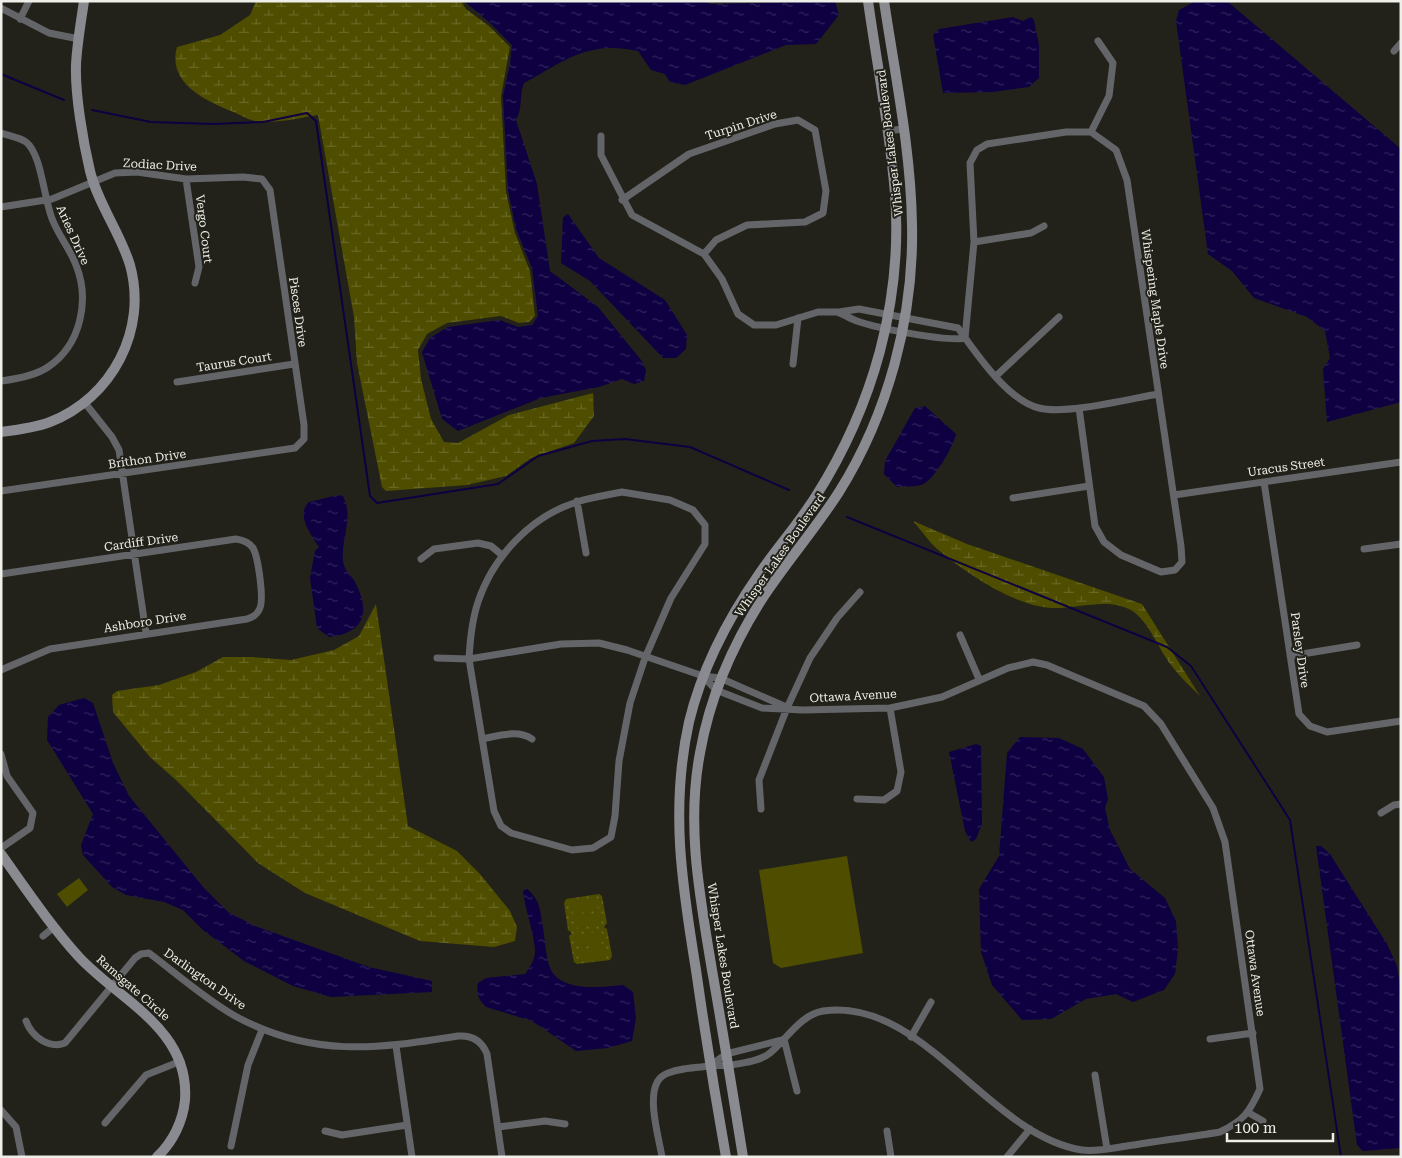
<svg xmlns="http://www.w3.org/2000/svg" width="1402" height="1158" viewBox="0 0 1402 1158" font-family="'Roboto Serif',serif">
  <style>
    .grass { fill: url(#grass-dots) }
    .wetland { fill: url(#wetland-marsh) }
    .pitch { fill: #4e4d00 }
    .water { fill: url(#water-ripples) }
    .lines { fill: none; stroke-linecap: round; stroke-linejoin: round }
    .stream { stroke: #0e0041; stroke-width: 2 }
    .street { stroke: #646569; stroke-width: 7 }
    .secondary { stroke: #8a8b91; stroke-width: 10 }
    .labels { text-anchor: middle; stroke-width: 4; stroke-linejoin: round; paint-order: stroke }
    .street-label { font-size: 12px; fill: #efefe9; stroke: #22221a }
  </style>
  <defs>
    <pattern id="grass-dots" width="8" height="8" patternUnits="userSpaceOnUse" patternTransform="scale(1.25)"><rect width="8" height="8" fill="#4e4d00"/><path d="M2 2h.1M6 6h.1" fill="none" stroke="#686725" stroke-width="1.8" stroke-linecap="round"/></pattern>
    <pattern id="wetland-marsh" width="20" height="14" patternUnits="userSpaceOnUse" patternTransform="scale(1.25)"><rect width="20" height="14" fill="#4e4d00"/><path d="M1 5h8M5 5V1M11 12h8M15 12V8" fill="none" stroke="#686725"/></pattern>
    <pattern id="water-ripples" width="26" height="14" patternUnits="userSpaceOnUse" patternTransform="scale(1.25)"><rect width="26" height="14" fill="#0e0041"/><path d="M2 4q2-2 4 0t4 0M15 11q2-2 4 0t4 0" fill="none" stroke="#31265c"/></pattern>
  </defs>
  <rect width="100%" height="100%" fill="#22221a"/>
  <path class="grass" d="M599,894L602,896L607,923L604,927L607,929L612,956L610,960L577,964L574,962L569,936L572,933L568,930L564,903L566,899Z"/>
  <path class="wetland" d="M256,1H461L466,9L489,26L510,47L501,96L506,192L515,233L530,271L535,316L529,322L519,323L501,316L447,323L427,334L418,350L421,379L431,419L444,442L458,443L509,415L593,393L594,416L574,443L531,458L506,476L467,485L386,491L382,487L357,363L354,317L318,115C299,118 276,124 256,121C248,120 239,114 231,111C205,100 167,83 177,47L220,35L250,15Z
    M913,521L967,544L1142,604L1200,696C1190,686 1179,676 1171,665C1159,650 1149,621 1131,610C1107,597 1077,609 1052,608C1015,606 969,575 941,552C930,544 922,531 913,521Z
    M376,604L408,826L457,851L480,874L510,911L517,927L515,941L494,947L420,941L305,893L258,863L177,781L150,757L113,712L112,695L117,691L159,685L196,672L223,657H252L291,660L334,650L359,636Z"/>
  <path class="pitch" d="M847,856L863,953L781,968L773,963L759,870Z
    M79,878L88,890L67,907L57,894Z
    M596,898L598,910L573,914L571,902Z
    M598,913L600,924L575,928L573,917Z
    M601,931L603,942L578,946L576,935Z
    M603,946L605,957L580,961L578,950Z"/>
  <path class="water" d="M464,1H702L711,4L835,1L839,15L816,44L786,45L685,85L670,82L665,74L651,70L638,51C588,40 566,60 524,83C519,95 523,108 516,120L537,184L550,271L598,307L641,360L646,370L644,381L634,384L622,379L599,387L541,398L458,431L442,419L422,352L430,338L448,327L500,320L518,327L532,325L538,316L532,268L516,229L508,190L503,96L510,64L512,45L490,23Z
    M1196,1H1227L1401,149V402L1327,422L1323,369L1330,358L1325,331L1307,317L1254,298L1232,271L1208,254L1176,21L1179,10Z
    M1013,17L1023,21L1031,17L1034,20L1039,45V78L1029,87L992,92L943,93L933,35L939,29Z
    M568,214L599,258L665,300L687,335L686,349L676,358H663L590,281L561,263L563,217Z
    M925,406L956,434C953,447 934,481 921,485C914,487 905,486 897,487L884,474L885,461L915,408Z
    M338,495L343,496C354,517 341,539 343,561C344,571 352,575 356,584C371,614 363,633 329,637L317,628L310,578L315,551L319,547C312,536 295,515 309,502Z
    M84,698L93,703L113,763L129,796L204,888L228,912L255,926L369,967L432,981V992L331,997L293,986L244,961L203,930L183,910L164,902L126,895L112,887L83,855L81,845L93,814L47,740L48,717L59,705Z
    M1020,737L1059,738L1083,749L1104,777L1108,799L1105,808L1110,830L1130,869L1165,898L1176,921L1178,949L1175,974L1164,990L1133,1002L1116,994L1086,999L1051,1019L1022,1020L992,985L981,952L979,889L999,856L1007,753Z
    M976,744L981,746L982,824L976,839L971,842L965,831L949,752Z
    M1316,846H1321L1330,854L1387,944L1397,966L1401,992V1148L1363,1151L1357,1145Z
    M527,889C539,899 540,908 542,922C545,936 545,955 550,968C561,993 602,987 623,985L633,992L636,1018L632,1041L608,1048L576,1051L532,1021L486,1007C478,1000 476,993 478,983L486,978L525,974C530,967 534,961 535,953C536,940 525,909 523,891Z"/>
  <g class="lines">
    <path class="stream" d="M1,74L64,100
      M92,110L151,122L214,124L263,122L307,113L316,121L370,496L377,503L498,484L538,456L592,441L625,439L690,447L789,490
      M847,517L1167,647L1191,666L1290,820L1341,1157"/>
    <path class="street" d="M1,8L49,33L79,39
      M20,19L29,1
      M1394,51L1401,43
      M887,131L903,129
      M1091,132L1109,96L1113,63L1098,41
      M1,133C9,136 19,137 26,142C42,154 44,202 53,221C59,236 70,249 76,265C90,300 81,345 48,367C35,376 17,379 1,381
      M601,136V155L632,215L704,254L722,279L738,314L754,325H776L818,312H839L859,309L958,328C976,353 1007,400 1039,408C1065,415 1129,399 1158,394
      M186,179L199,267L195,283
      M622,200L689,154L775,124L798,120L815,130L826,191L823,213L805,222L747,225L716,240L704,254
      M1,207L52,199L115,173L137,172L186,179L243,177L262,179L270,190L304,425V439L295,448L1,491
      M974,242L1031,233L1044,226
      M839,313C845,315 851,319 857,321C876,328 947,342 965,338
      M965,338L974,242L970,163L977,150L987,144L1066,132H1091L1116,150L1127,180L1181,546L1182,562L1175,570L1161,572L1121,555L1104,542L1095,526L1079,408
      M793,364L798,318
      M996,376L1059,317
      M177,382L294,364
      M85,403L112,437L119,450L146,633
      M1264,482L1299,714L1310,726L1327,732L1401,721
      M622,492L670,500L693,510L705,525V544L671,598L645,658L630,703L619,761L615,816L611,837L593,848L572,850L511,833L501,826L494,811L469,659C470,640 472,620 478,602C493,557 531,516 577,502C592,497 608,495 622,492Z
      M1174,495L1401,462
      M1013,498L1089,486
      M577,501L586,553
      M1364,549L1401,544
      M421,559L434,549L478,543L491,546L502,555
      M1,574L236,539C243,540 249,542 253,548C258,557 265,602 259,610C256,616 252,617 247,619L50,649L1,670
      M960,635L979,679
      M1290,656L1357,645
      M437,658L469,659L561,644L599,643L627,650L703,676L720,678L784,706
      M482,739C498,736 518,729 532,739
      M1,754L7,776L33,813L30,828L1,848
      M857,799L884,800L897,791L901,772L890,708
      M761,809L759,780L787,708L810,658L837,618L860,592
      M1381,813L1394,805L1401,804
      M43,936L54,927
      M26,1021C32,1037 49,1049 65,1043L135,958L141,954L149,953C177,974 205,999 235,1016C312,1058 376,1049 458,1036C472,1035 482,1041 487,1054L502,1157
      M911,1037L931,1002
      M784,1039L797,1091
      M1210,1039L1253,1033
      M396,1046L412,1157
      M711,1065L726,1054L782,1040
      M1095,1075L1107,1149
      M1,1110L16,1127L22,1157
      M1249,1113L1263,1121
      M105,1123L146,1075L181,1061
      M498,1127L545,1121L565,1124
      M325,1131L342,1135L407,1125
      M887,1131L891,1157
      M231,1146L248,1065L262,1030
      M662,1157C659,1137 643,1087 664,1075C676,1068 696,1068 709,1066C716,1065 724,1066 731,1065C744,1063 760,1061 770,1053C787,1039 800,1015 823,1011C922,996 989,1136 1082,1150C1096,1152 1113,1148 1127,1146C1158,1141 1189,1137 1220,1132C1244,1120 1249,1113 1260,1089L1225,842L1213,808L1161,724L1144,706L1047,665L1033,662L1008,668L942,697L890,708L803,710L762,708L716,690L703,676
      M1007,1157L1030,1129"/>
    <path class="secondary" d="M1,432C17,430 34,428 50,422C112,398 148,330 130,265C120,232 98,204 90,171C83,141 75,95 76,65C77,44 81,22 84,1
      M1,854C26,889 50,925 79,957C120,1001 190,1029 185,1100C183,1121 173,1142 157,1157
      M726,1157C715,1095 705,1033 696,970C682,885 670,808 689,722C702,668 727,620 759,574C777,548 799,523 816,496C873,406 903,301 895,194C890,130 877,65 868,1
      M743,1157C733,1095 723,1032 712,970C700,897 686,826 700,753C710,696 733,644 764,596C788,560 816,528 839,492C888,414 914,317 912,225C911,150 895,75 884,1"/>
  </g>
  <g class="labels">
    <g class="street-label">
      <text transform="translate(741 125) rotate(-18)" y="4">Turpin Drive</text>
      <text transform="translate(890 143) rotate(-97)" y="4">Whisper Lakes Boulevard</text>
      <text transform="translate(160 165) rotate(3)" y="4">Zodiac Drive</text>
      <text transform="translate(204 229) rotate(83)" y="4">Vergo Court</text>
      <text transform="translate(73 235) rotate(66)" y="4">Aries Drive</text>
      <text transform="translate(1155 299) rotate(82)" y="4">Whispering Maple Drive</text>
      <text transform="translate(298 312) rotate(82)" y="4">Pisces Drive</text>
      <text transform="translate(234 362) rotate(-9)" y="4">Taurus Court</text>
      <text transform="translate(147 459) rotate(-8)" y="4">Brithon Drive</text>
      <text transform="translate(1286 467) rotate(-8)" y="4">Uracus Street</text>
      <text transform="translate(141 542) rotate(-8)" y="4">Cardiff Drive</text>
      <text transform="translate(780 555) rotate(-55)" y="4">Whisper Lakes Boulevard</text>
      <text transform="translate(145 622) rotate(-9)" y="4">Ashboro Drive</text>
      <text transform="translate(1300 650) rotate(82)" y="4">Parsley Drive</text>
      <text transform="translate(853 696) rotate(-3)" y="4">Ottawa Avenue</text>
      <text transform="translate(723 956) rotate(81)" y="4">Whisper Lakes Boulevard</text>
      <text transform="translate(1255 973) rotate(82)" y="4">Ottawa Avenue</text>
      <text transform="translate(205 979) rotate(35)" y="4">Darlington Drive</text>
      <text transform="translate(133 988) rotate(41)" y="4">Ramsgate Circle</text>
    </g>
  </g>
  <rect width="1402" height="1158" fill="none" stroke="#efefe9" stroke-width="5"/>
  <path d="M1227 1133v8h106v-8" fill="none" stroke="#efefe9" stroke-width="2.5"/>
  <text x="1234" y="1133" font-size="15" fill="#efefe9" stroke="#22221a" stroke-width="4" paint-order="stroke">100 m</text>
</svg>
